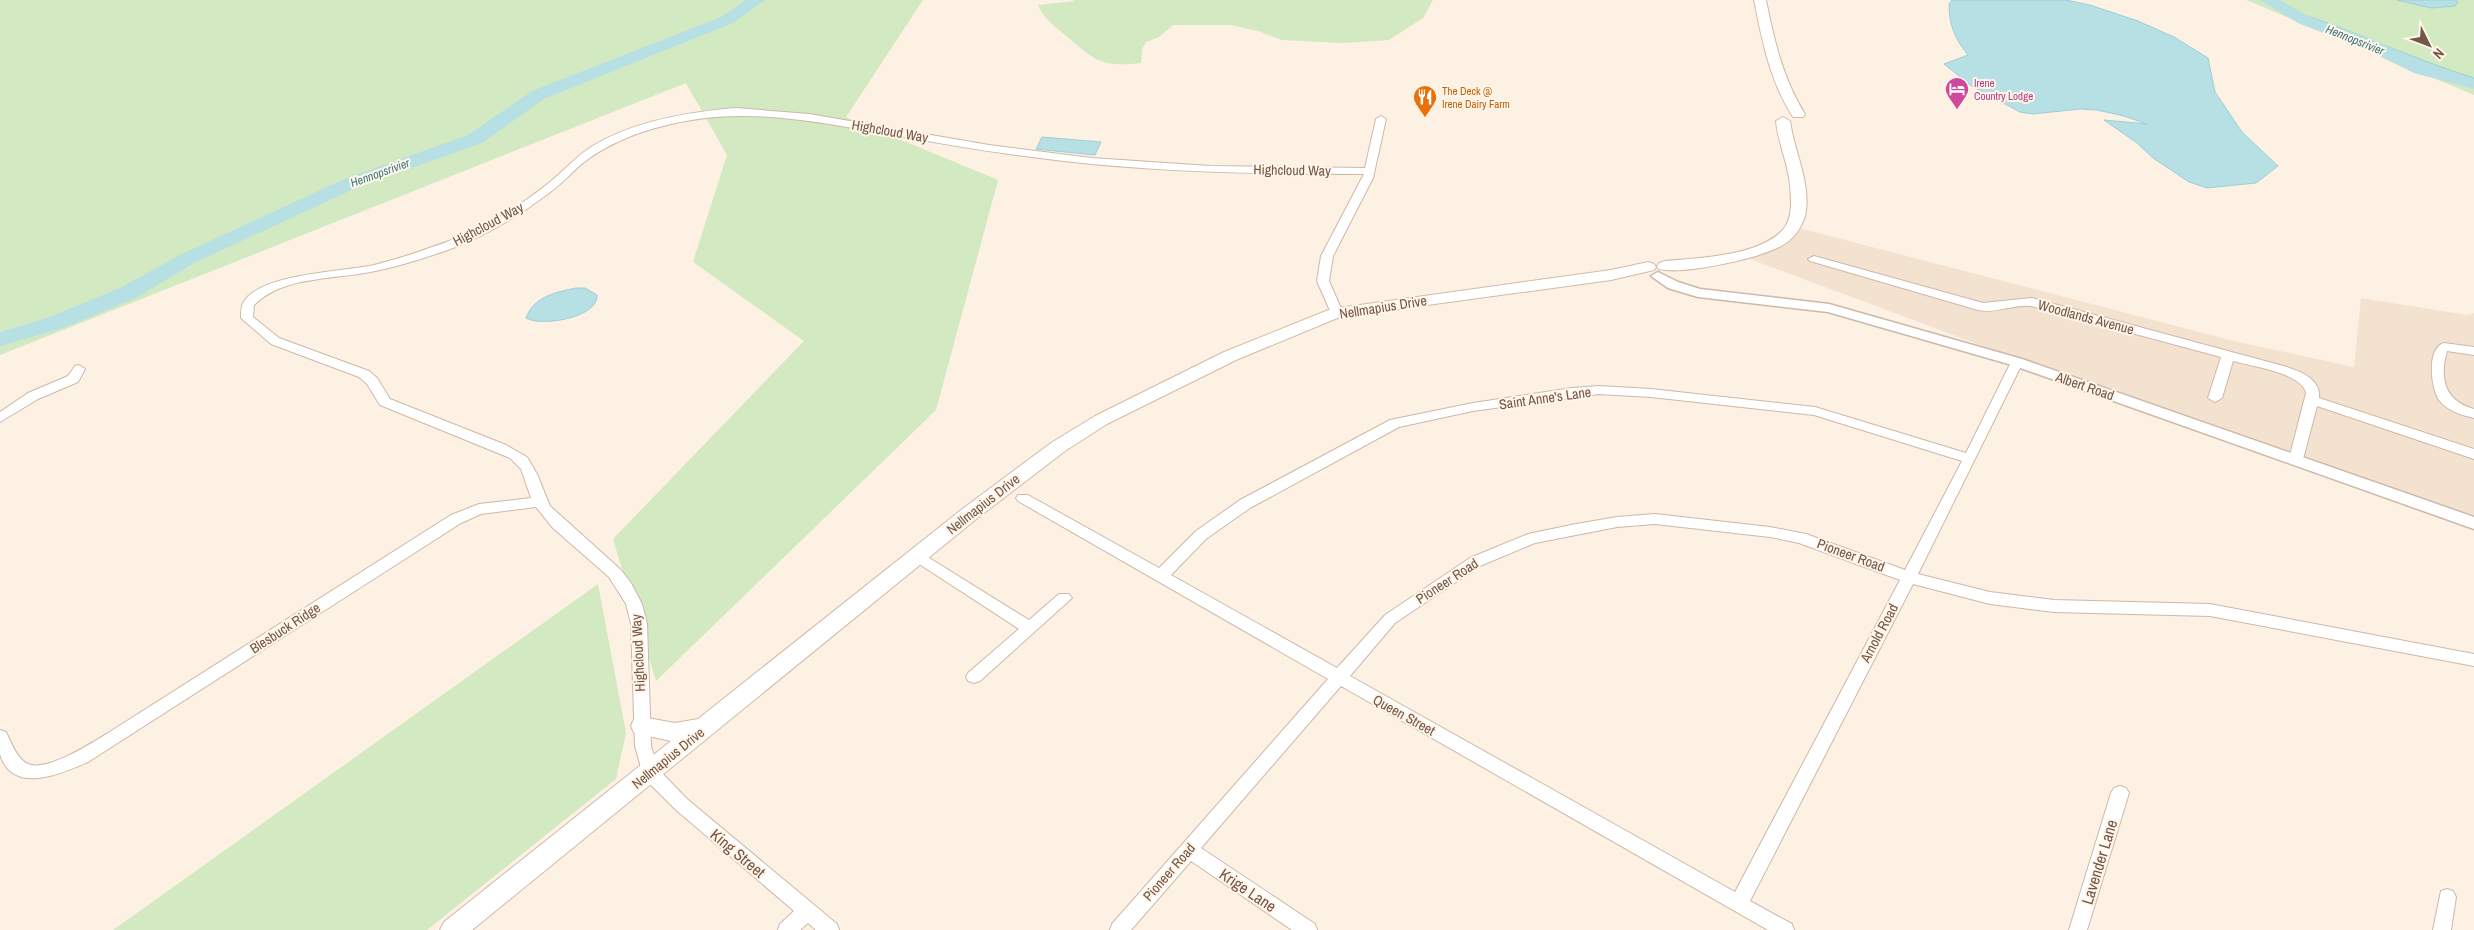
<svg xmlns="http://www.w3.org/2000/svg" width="2474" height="930" viewBox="0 0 2474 930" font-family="'Archivo Narrow',sans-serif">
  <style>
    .residential { fill: #f3e2d0 }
    .green { fill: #d2e9c1 }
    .water { fill: #b7e0e5; stroke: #9dcfd7 }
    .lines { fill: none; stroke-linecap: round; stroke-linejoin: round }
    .river { fill: #b7e0e5; fill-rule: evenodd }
    .minor-casing { stroke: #cdb8a9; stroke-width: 2 }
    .tertiary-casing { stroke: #cdb8a9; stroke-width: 3 }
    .secondary-casing { stroke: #d2baa9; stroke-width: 2 }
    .minor { fill: #fff; fill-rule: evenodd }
    .tertiary { fill: #fff; fill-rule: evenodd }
    .secondary { fill: #fff; fill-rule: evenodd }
    .labels { text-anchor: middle; stroke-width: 4; stroke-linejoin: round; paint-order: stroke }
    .far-hotel-label { font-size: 11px; fill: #b23c85; stroke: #fff5e8; text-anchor: start }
    .far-food-label { font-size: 11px; fill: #c56008; stroke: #fff5e8; text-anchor: start }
    .far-water-label { font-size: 12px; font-style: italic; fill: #3f777f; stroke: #fff5e8 }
    .street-label { font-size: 14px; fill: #735749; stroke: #fff5e8 }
    .near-street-label { font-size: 16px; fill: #735749; stroke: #fff5e8 }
  </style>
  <rect width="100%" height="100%" fill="#fcf1e2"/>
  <path class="residential" d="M1791,226L2234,341L2354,367L2361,298L2467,315L2474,313V524L2004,354L1739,255Z"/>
  <path class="green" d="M0,0H923L846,117L998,180L936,410L656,681L613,539L804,341L693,262L727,155L686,83L0,355Z
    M1072,0H1433L1423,18L1389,40L1343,43L1282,40L1258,31L1231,25H1173L1159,37L1146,42L1142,49L1141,63C1099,68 1094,59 1064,34C1053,25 1044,19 1038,5L1075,1Z
    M2246,0H2474V95Z
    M598,584L626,733L616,779L427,930H113Z"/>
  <path class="water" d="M1952,0H2066L2090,5L2138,21L2174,37L2208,58L2215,92L2242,132L2278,166L2256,183L2207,188L2189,182L2153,158L2137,143L2104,120L2147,124L2124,116L2097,110L2080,109L2033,114L2020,112L1973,87L1944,64L1968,55C1955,39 1949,25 1949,4Z
    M2264,0C2275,0 2281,8 2292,11C2354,30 2412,59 2474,78V87L2444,77L2304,20Z
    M2397,0H2456L2458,2L2455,6L2431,8Z
    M1042,137L1101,142L1095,155L1036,149Z
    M576,288H585L597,295C599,318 540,327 526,318C533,297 556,292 576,288Z"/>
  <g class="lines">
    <path class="river" d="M746,0H765L733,23L544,99L482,143L356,188L194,263L136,298L63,328L0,346V332L47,318L120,288L180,255L342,180L468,135L532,91L721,17Z
      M2260,0H2280L2310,17L2381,43L2426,65L2474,79V89L2414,73L2369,51L2298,23Z"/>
    <g class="minor-casing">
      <path id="minor" d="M736,108L809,114L989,145L1092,158L1210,166L1365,168L1376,119L1381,116L1386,119L1373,178L1333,256L1329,281L1343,313L1337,317L1331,313L1317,281L1321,256L1364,174C1252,174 1142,172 1032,157C982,151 932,142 882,133C808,120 738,106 663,126C635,133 608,144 584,162C572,172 562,184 549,193C520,215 487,235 453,248C428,257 401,266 375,271C336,280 284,275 254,305L253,317L279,338L369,371L377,378L390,399L506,445L527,457L537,474L550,506L620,569L631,583L642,604L647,624L651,746L658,769L687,799L837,924L839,930H816L808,923L800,930H778L780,924L794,911L675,809L644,778L635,746L631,624L626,604L609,577L553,528L536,507L481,514L461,523L88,762C63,773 12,796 0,754C0,747 0,737 0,730L6,732C11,742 17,759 28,764C47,772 92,743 108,733L451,515L479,504L531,498L521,469L510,458L380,405L367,384L359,377L271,344L241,318C241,314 241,307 243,303C259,273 343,272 374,265C394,260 413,254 432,247C472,234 512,212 545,186C561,174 574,158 591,147C633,121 687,112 736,108Z
        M1814,256L1983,303L2032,298L2287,367C2301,372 2321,379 2319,398L2474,449V459L2317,406L2303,459L2296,464L2291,462L2289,459L2306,393C2302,373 2251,366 2233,361L2222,398L2215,402L2208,398L2221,357L2031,306C2013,304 1996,314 1978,310L1810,261L1808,259Z
        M2444,343L2474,347V355L2447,351C2439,379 2445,401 2474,409V418C2462,415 2447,411 2439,400C2431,389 2426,348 2444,343Z
        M2017,358L2023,362L1918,574L1990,592L2054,600L2210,604L2474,654V666L2210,616L2054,612L1990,604L1913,584L1750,901L1792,924L1794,930H1768L1341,686L1201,848L1315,924L1317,930H1292L1191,861L1131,930H1110L1112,924L1328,679L1018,501L1016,498L1018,495H1028L1159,568L1196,531L1240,500L1390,420L1473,403L1572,388L1599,386L1651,389L1815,407L1966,453L2011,362ZM1599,394L1651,397L1814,415L1962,461L1905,570L1806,534L1770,527L1655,514L1617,517L1576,524L1528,534L1470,558L1385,615L1337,668L1171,575L1206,539L1250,508L1399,427L1473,411ZM1655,524L1770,537L1799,543L1900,580L1735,892L1350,676L1395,623L1480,566L1535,543L1617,527Z
        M79,365L85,369L78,382L38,399L0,422V412L28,393L68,376L75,366Z
        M918,551L1029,620L1059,594H1069L1072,598L980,681L974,683L968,681L966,677L968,673L1019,629L913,560L911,556L913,552Z
        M2120,786L2126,788L2129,793L2087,930H2069L2111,793L2114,788Z
        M2447,889L2453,891L2456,897L2451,930H2433L2441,891Z"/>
    </g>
    <g class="tertiary-casing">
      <path id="tertiary" d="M1658,272L1678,282L1700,289L1829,304L2022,359L2474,517V529L2012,365L1828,312L1698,297L1668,288L1651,276Z"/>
    </g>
    <g class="secondary-casing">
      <path id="secondary" d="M1754,0H1766C1774,40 1783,79 1805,114L1803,117H1793C1770,82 1762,40 1754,0Z
        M1783,117L1790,121C1794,151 1810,180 1806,211C1804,224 1796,236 1786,243C1765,258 1684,275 1659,269L1657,266L1659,263L1665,261C1698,258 1764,256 1785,227C1793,215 1791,198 1790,185C1788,163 1778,143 1776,121Z
        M1648,262L1654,264L1656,267L1654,270L1611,280L1340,317L1236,360L1107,424L1065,451L975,520L472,930H440L444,922L671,741L634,733L631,726L634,719L642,717L675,723L698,719L961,510L1051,443L1095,416L1224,352L1331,309L1611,270Z"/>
    </g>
    <use href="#minor" class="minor"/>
    <use href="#tertiary" class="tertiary"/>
    <use href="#secondary" class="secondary"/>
  </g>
  <defs>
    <g id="hotel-pin" transform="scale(1.25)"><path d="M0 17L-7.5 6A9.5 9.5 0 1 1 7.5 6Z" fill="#d1479c" stroke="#fff5e8"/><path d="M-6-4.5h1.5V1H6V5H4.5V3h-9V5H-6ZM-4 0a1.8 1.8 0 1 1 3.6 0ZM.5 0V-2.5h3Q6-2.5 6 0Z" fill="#fff"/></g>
    <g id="restaurant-pin" transform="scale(1.25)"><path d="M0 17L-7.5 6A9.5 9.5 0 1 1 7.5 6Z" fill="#e8710a" stroke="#fff5e8"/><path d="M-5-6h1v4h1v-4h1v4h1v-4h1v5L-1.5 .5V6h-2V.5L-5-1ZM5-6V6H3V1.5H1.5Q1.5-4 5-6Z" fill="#fff"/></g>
  </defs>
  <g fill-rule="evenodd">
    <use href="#hotel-pin" x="1957" y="89"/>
    <use href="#restaurant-pin" x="1425" y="97"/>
  </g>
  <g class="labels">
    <g class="far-hotel-label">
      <text x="1974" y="87">Irene<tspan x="1974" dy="13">Country Lodge</tspan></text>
    </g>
    <g class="far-food-label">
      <text x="1442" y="95">The Deck @<tspan x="1442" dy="13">Irene Dairy Farm</tspan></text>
    </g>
    <g class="far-water-label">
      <text transform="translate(2355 40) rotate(22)" y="4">Hennopsrivier</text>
      <text transform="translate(380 173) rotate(-20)" y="4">Hennopsrivier</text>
    </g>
    <g class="street-label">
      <text transform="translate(890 131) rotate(10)" y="5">Highcloud Way</text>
      <text transform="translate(1292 170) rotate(1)" y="5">Highcloud Way</text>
      <text transform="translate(488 224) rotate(-28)" y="5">Highcloud Way</text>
      <text transform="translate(1383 307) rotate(-9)" y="5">Nellmapius Drive</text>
      <text transform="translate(2086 317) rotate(15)" y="5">Woodlands Avenue</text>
      <text transform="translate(2085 386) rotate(19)" y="5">Albert Road</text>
      <text transform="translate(1545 398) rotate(-8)" y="5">Saint Anne's Lane</text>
      <text transform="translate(983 504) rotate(-38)" y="5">Nellmapius Drive</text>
      <text transform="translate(1851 555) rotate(20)" y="5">Pioneer Road</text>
      <text transform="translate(1447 581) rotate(-33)" y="5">Pioneer Road</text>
      <text transform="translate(285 628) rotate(-33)" y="5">Blesbuck Ridge</text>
      <text transform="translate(1879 633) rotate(-62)" y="5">Arnold Road</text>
      <text transform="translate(638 653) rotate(-93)" y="5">Highcloud Way</text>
      <text transform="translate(1404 715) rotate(29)" y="5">Queen Street</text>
      <text transform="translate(668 758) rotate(-39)" y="5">Nellmapius Drive</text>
      <text transform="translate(1169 872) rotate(-49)" y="5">Pioneer Road</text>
    </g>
    <g class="near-street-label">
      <text transform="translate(738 853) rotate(40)" y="6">King Street</text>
      <text transform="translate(2099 862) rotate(-73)" y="6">Lavender Lane</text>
      <text transform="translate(1248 890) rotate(34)" y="6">Krige Lane</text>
    </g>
  </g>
  <g transform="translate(2429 45) rotate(132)" stroke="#fff5e8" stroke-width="4" paint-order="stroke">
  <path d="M0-4L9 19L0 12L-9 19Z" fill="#735749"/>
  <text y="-8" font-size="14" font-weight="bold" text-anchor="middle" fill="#735749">N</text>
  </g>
</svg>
